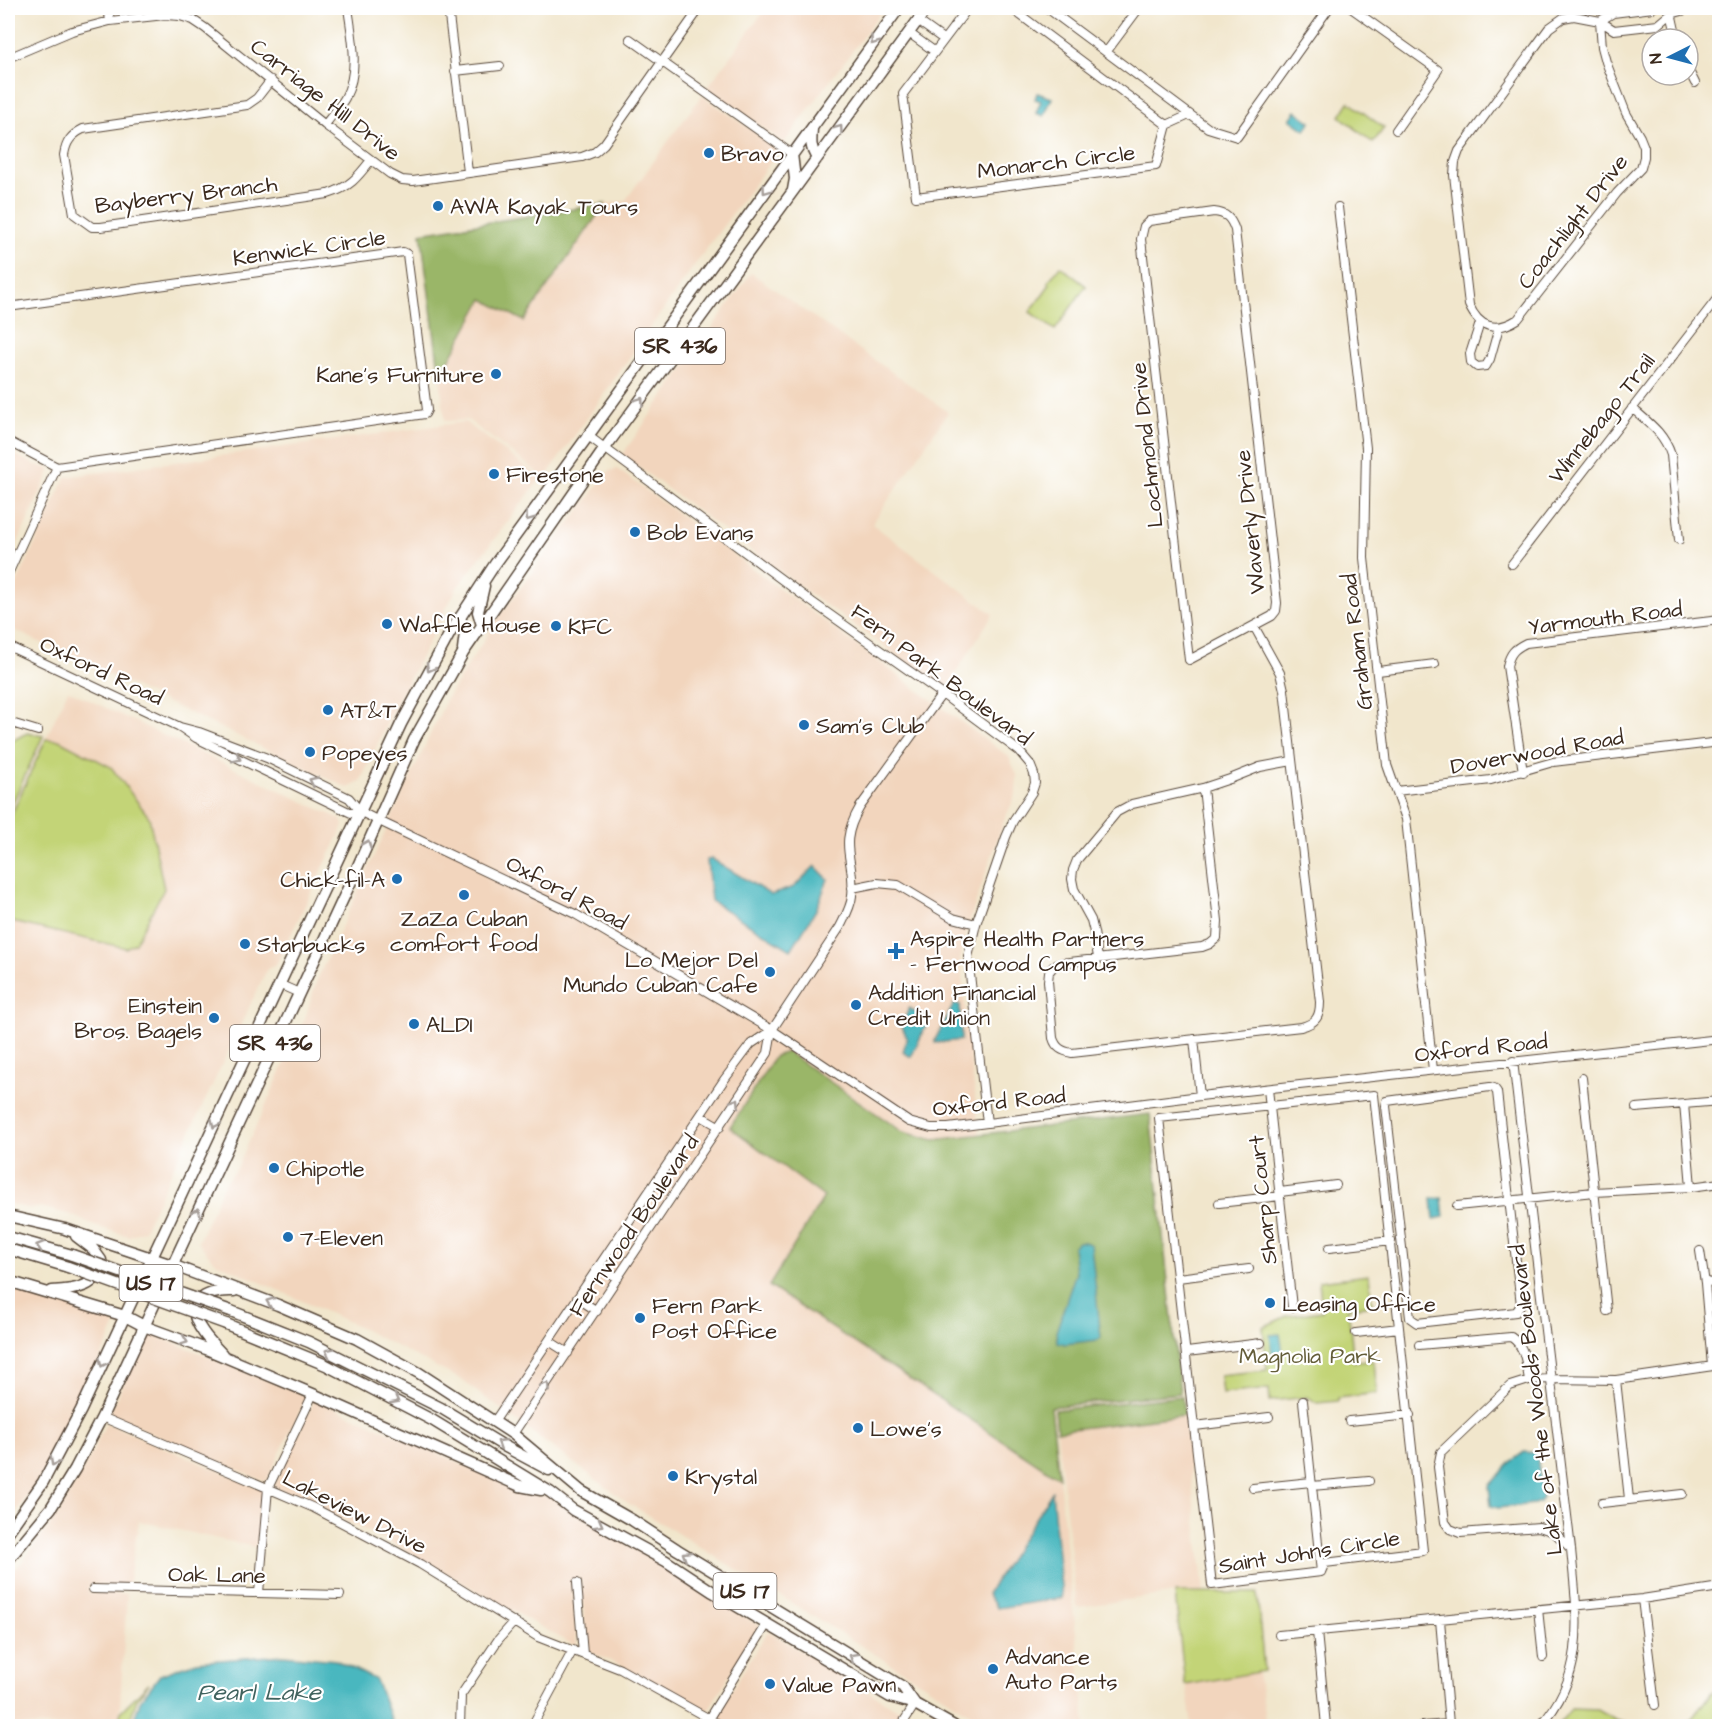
<svg xmlns="http://www.w3.org/2000/svg" width="1727" height="1734" viewBox="0 0 1727 1734" font-family="'Architects Daughter',sans-serif">
  <style>
    .built { fill: #f2d5bd }
    .green { fill: #c3d477; stroke: #7f7f4a; stroke-width: 1.5 }
    .forest { fill: #9ab668; stroke: #6a7043; stroke-width: 1.5 }
    .water { fill: #48b7bf; stroke: #42706e; stroke-width: 1.5 }
    .lines { fill: none; stroke-linecap: round; stroke-linejoin: round }
    .minor-casing { stroke: #564638; stroke-width: 10 }
    .major-casing { stroke: #564638; stroke-width: 13 }
    .minor { stroke: #fff; stroke-width: 8 }
    .major { stroke: #fff; stroke-width: 10 }
    .major-bridge-casing { stroke: #564638; stroke-width: 13; stroke-linecap: butt }
    .major-bridge { stroke: #fff; stroke-width: 10 }
    .oneway { stroke: #a79f9a }
    .poi-dot { fill: #1f6fb2; stroke: #fff; stroke-width: 2 }
    .labels { text-anchor: middle; stroke-width: 4.5; stroke-linejoin: round; paint-order: stroke }
    .shield { fill: #fff; stroke: #766a62; stroke-width: 1.5 }
    .shield-label { font-size: 21px; font-weight: bold; fill: #3b2a1e }
    .street-label { font-size: 22px; fill: #3b2a1e; stroke: #fff }
    .poi-label { font-size: 22px; fill: #3b2a1e; stroke: #fff; text-anchor: start }
    .park-label { font-size: 22px; fill: #645d39; stroke: #fff }
    .water-label { font-size: 24px; font-style: italic; fill: #40625e; stroke: #fff }
  </style>
  <rect width="100%" height="100%" fill="#fff"/>
  <filter id="ink" filterUnits="userSpaceOnUse"><feTurbulence type="fractalNoise" baseFrequency=".0167" numOctaves="2"/><feDisplacementMap in="SourceGraphic" scale="12" xChannelSelector="R" yChannelSelector="G"/><feConvolveMatrix kernelMatrix="1 2 1 2 8 2 1 2 1" color-interpolation-filters="sRGB"/></filter>
  <filter id="wash" filterUnits="userSpaceOnUse"><feTurbulence type="fractalNoise" baseFrequency=".008" numOctaves="4" result="noise"/><feDisplacementMap in="SourceGraphic" scale="24" xChannelSelector="R" yChannelSelector="G"/><feGaussianBlur stdDeviation="1.35" result="paint"/><feColorMatrix in="noise" values="0 0 0 0 0 0 0 0 0 0 0 0 0 0 0 0 0 1.4 0 .05"/><feComposite in="paint" operator="in"/></filter>
  <g filter="url(#wash)">
    <rect width="100%" height="100%" fill="#f1e6cc"/>
    <path class="built" d="M766,8H884L784,143L707,88Z
      M702,95L779,150L696,263L545,478L468,420L445,421L440,377L483,299L525,321L605,204L625,201Z
      M751,273L948,412L872,524L993,614L945,690L816,598L622,455Z
      M465,422L541,478L457,588L394,708L360,782L348,788L8,627V602L66,477Z
      M8,451L36,465L51,469L8,564Z
      M617,469L1009,757L1017,775L1016,794L1003,823L971,916L960,960L979,1134L934,1140L903,1132L787,1052L824,1197L769,1286L1059,1478L1086,1726H992L625,1501L460,1379L353,1324L214,1261L198,1242L225,1182L237,1168L305,1019L317,980L447,698L500,615L609,471Z
      M68,690L340,819L344,825L276,965L267,969L144,1230L129,1236L95,1226L71,1215L41,1207L31,1209L8,1204V822Z
      M8,1285L119,1318L77,1409L39,1480L8,1523Z
      M147,1332L307,1396L266,1482L109,1415Z
      M315,1399L523,1491L548,1496L760,1626L707,1712L622,1666L587,1651L581,1579L572,1580L577,1647L392,1543L274,1486Z
      M1184,1415L1204,1594L1175,1593L1077,1607L1057,1431Z
      M106,1423L264,1490L260,1535L255,1547L139,1521L128,1586L89,1585V1593L127,1594L119,1722L116,1726H8V1576L24,1560L57,1516L90,1457Z
      M768,1631L904,1713L896,1726H731L715,1717Z
      M1258,1672L1266,1726H1192L1186,1684Z"/>
    <path class="green" d="M1349,102L1384,128L1373,143L1340,116Z
      M1060,266L1086,286L1055,330L1030,312L1050,284L1048,282Z
      M27,733L43,736L8,813V743Z
      M46,739L59,740L111,767L149,817L164,889L135,943L126,948L8,921V822Z
      M1369,1275L1372,1305L1348,1308L1354,1362L1374,1361L1377,1393L1338,1398V1401L1317,1403L1308,1397L1270,1401L1269,1389L1222,1394L1220,1375L1267,1370L1263,1327L1287,1316L1322,1311L1319,1281Z
      M1175,1593H1257L1264,1671L1185,1685Z
      M149,1683L137,1699L128,1726H116L119,1722L121,1711Z
      M1719,1690V1726H1557L1571,1709L1598,1710L1615,1720L1636,1726L1671,1724L1690,1721L1711,1693Z"/>
    <path class="forest" d="M605,204L524,321L483,299L440,377L421,233Z
      M787,1052L903,1132L934,1140L1150,1114L1180,1393L1051,1407L1059,1478L769,1286L824,1197L730,1127L775,1056Z
      M1182,1396L1184,1415L1057,1431L1055,1410Z"/>
    <path class="water" d="M1037,93L1052,98L1044,116L1036,113L1041,101L1035,99Z
      M1296,111L1311,122L1305,130L1290,119Z
      M712,859L771,895L794,887L815,866L828,879L816,910L791,950L711,901L707,860Z
      M954,1004L960,1005L961,1040L935,1043V1040Z
      M909,1008L929,1020L911,1057L903,1052L907,1038L902,1026Z
      M1442,1198L1444,1217L1434,1219L1432,1199Z
      M1078,1242H1085L1091,1245L1101,1338L1098,1340L1065,1344L1057,1342L1056,1332L1076,1272L1073,1247Z
      M1280,1334L1283,1353L1272,1355L1270,1335Z
      M1524,1452L1537,1453L1542,1498L1539,1502L1534,1504L1498,1508L1491,1506L1489,1486L1513,1460Z
      M1052,1492L1062,1598L997,1608L987,1594Z
      M283,1655L336,1660L376,1680L393,1726H132L140,1701L160,1675L196,1662Z"/>
  </g>
  <g filter="url(#ink)">
    <g class="lines">
      <g class="minor-casing">
        <path id="minor" d="M108,8L110,21
          M448,8L468,172
          M968,8L903,94L916,197L1156,166L1167,125L1011,8
          M1047,8L1208,128L1237,137L1329,8
          M1351,8L1438,70L1396,130
          M1470,8L1474,10L1480,8
          M1653,8L1613,13L1600,21L1614,30L1658,25L1671,14L1693,8
          M1670,8L1677,39
          M1574,16L1600,21L1602,47L1606,62L1626,113L1640,137L1644,147V157L1641,168L1617,193L1518,319C1496,333 1479,328 1469,305L1454,175L1455,162L1459,151L1549,28L1563,18Z
          M918,21L943,39
          M909,33L934,51
          M630,39L792,154
          M1107,51L1139,8
          M8,58L72,31L110,21L165,15L180,16L193,20L205,28L325,125L390,174L402,180L413,181L582,157L595,152L604,144L700,8
          M1688,69L1695,83
          M455,71L500,66
          M271,80L257,98L247,105L83,129C71,135 66,142 64,155L74,214L92,227H101L328,194C350,187 357,178 371,160
          M325,125C331,116 340,107 345,98C360,70 352,37 348,8
          M1167,125L1189,115
          M1338,207L1366,448L1364,558L1387,765L1406,819L1433,1070
          M1214,212C1226,213 1231,218 1235,230L1277,603L1276,611L1272,616L1189,660L1141,239L1144,226L1149,221Z
          M8,307L403,252L407,254L427,410L425,414L57,467L8,574
          M1480,323L1470,354L1471,362L1477,367L1486,366L1490,359L1499,327
          M1632,408C1649,423 1664,433 1671,455L1679,540
          M587,435L812,602L942,694L1019,751L1030,764L1034,774L1035,783L1032,792L1013,821L1006,837L976,924L968,957L987,1123
          M8,441L57,467
          M1512,564L1720,295
          M8,646L180,727L196,738L351,813L361,812
          M1378,671L1435,664
          M8,722L38,731
          M180,727L199,732L267,758L349,798L361,812L377,820L575,914L772,1030L909,1122L931,1128H948L1200,1096L1720,1039
          M1523,772L1507,666C1510,653 1514,649 1526,643L1720,620
          M1203,788L1218,921L1217,938L1210,944L1202,947L1061,963L1054,966L1049,972L1048,981L1053,1038C1056,1048 1062,1051 1072,1053L1301,1027C1316,1023 1320,1017 1320,1002L1284,690L1280,673L1254,626
          M1396,791L1491,780L1553,762L1720,742
          M852,888L877,883L898,885L953,918L976,924
          M1098,958L1094,932L1091,920L1074,889L1072,879L1073,870L1077,860L1117,812L1132,804L1203,788L1230,779L1260,767L1292,761
          M281,985L299,993
          M1194,1039L1200,1096
          M1513,1061L1571,1549C1577,1614 1588,1674 1540,1726
          M1582,1078L1607,1311
          M1490,1087L1494,1088L1497,1092L1521,1305L1516,1312L1417,1323L1410,1318L1386,1106L1387,1101Z
          M1268,1089L1292,1307
          M1374,1095L1423,1551L1325,1563L1321,1572L1212,1585L1159,1118Z
          M1684,1104L1691,1187
          M1636,1108L1720,1101
          M701,1116L720,1127
          M1280,1192L1336,1185
          M1219,1203L1280,1196
          M1457,1206L1594,1192L1691,1187L1720,1183
          M1329,1248L1391,1241
          M1700,1251L1705,1283L1712,1366
          M599,1266L618,1278
          M1178,1278L1249,1269
          M1705,1283L1720,1282
          M577,1298L597,1311
          M1356,1333L1399,1328
          M549,1341L568,1353
          M1419,1345L1511,1337C1526,1347 1526,1364 1529,1380
          M1187,1352L1261,1343
          M1616,1380L1629,1499
          M1303,1401L1321,1572
          M102,1417L314,1508L420,1564L538,1637L620,1669L722,1726
          M1349,1421L1410,1415
          M494,1422L724,1080L751,1044L772,1030L840,927C845,917 851,907 852,896C856,858 836,848 860,807L942,694
          M1195,1426L1269,1417
          M513,1434L768,1053L772,1030
          M1312,1486L1369,1481
          M1253,1488L1311,1482
          M1602,1503L1682,1494
          M1571,1549L1554,1532L1539,1527L1460,1533L1450,1529L1445,1522L1438,1467L1441,1452L1510,1386L1529,1380L1551,1379L1616,1380L1720,1365
          M577,1583L583,1654
          M93,1589L340,1595
          M259,1593L268,1488L313,1394
          M1642,1599L1655,1705
          M1538,1609L1543,1657
          M1317,1632L1326,1726
          M1279,1635L1642,1599L1720,1587
          M709,1718L767,1624
          M460,1726L461,1695L498,1640L513,1623
          M532,1726L573,1650
          M901,1726L915,1704
          M1422,1726L1449,1724L1440,1620"/>
      </g>
      <g class="major-casing">
        <path id="major" d="M812,129C811,141 810,148 817,158
          M792,154L795,179L793,190
          M460,617L465,633L463,649
          M482,625L478,612L484,586
          M8,1216L65,1229L172,1265L278,1305L357,1339L419,1373L513,1434L581,1491L632,1520L678,1550L903,1687L915,1704
          M8,1237L72,1255
          M8,1249L68,1267
          M8,1281L125,1316L144,1326L206,1349L313,1394L520,1486L541,1490
          M52,1291C75,1290 101,1287 101,1260L93,1249L76,1236
          M231,1311L309,1342L441,1408L504,1446L549,1470
          M226,1324L326,1365L432,1420L550,1492L573,1510L666,1561L713,1592L890,1697L915,1704L954,1726
          M222,1354C216,1347 208,1340 203,1332C181,1302 206,1290 234,1291
          M8,1532L43,1482L81,1410L401,724L450,633L495,564L899,8
          M8,1560L51,1508L75,1469L102,1417L349,886L414,740L463,653L605,448L927,8"/>
      </g>
      <use href="#minor" class="minor"/>
      <use href="#major" class="major"/>
      <g class="major-bridge-casing">
        <path id="major-bridge" d="M72,1255L231,1311
          M68,1267L226,1324"/>
      </g>
      <use href="#major-bridge" class="major-bridge"/>
    </g>
    <defs><path id="oneway-chevron" d="M-2-3.5L2.5 0L-2 3.5" fill="none" stroke-width="1.6" stroke-linecap="round" stroke-linejoin="round" transform="scale(1.5)"/></defs>
    <g class="oneway">
      <use href="#oneway-chevron" transform="translate(874 41) rotate(126)"/>
      <use href="#oneway-chevron" transform="translate(839 129) rotate(-54)"/>
      <use href="#oneway-chevron" transform="translate(766 190) rotate(126)"/>
      <use href="#oneway-chevron" transform="translate(640 401) rotate(-54)"/>
      <use href="#oneway-chevron" transform="translate(529 517) rotate(126)"/>
      <use href="#oneway-chevron" transform="translate(430 668) rotate(119)"/>
      <use href="#oneway-chevron" transform="translate(237 758) rotate(26)"/>
      <use href="#oneway-chevron" transform="translate(313 781) rotate(-155)"/>
      <use href="#oneway-chevron" transform="translate(367 844) rotate(-67)"/>
      <use href="#oneway-chevron" transform="translate(736 1102) rotate(-57)"/>
      <use href="#oneway-chevron" transform="translate(215 1124) rotate(115)"/>
      <use href="#oneway-chevron" transform="translate(197 1212) rotate(-65)"/>
      <use href="#oneway-chevron" transform="translate(40 1246) rotate(-164)"/>
      <use href="#oneway-chevron" transform="translate(270 1302) rotate(-159)"/>
      <use href="#oneway-chevron" transform="translate(184 1341) rotate(21)"/>
      <use href="#oneway-chevron" transform="translate(329 1352) rotate(-154)"/>
      <use href="#oneway-chevron" transform="translate(103 1363) rotate(115)"/>
      <use href="#oneway-chevron" transform="translate(546 1386) rotate(-56)"/>
      <use href="#oneway-chevron" transform="translate(395 1400) rotate(28)"/>
      <use href="#oneway-chevron" transform="translate(501 1443) rotate(-148)"/>
      <use href="#oneway-chevron" transform="translate(54 1462) rotate(119)"/>
      <use href="#oneway-chevron" transform="translate(599 1524) rotate(29)"/>
      <use href="#oneway-chevron" transform="translate(686 1555) rotate(-148)"/>
      <use href="#oneway-chevron" transform="translate(853 1657) rotate(-149)"/>
    </g>
  </g>
  <g class="poi-dot">
    <circle cx="709" cy="153" r="6"/>
    <circle cx="438" cy="206" r="6"/>
    <circle cx="496" cy="374" r="6"/>
    <circle cx="494" cy="474" r="6"/>
    <circle cx="635" cy="532" r="6"/>
    <circle cx="387" cy="624" r="6"/>
    <circle cx="556" cy="626" r="6"/>
    <circle cx="328" cy="710" r="6"/>
    <circle cx="804" cy="725" r="6"/>
    <circle cx="310" cy="752" r="6"/>
    <circle cx="397" cy="879" r="6"/>
    <circle cx="464" cy="895" r="6"/>
    <circle cx="245" cy="944" r="6"/>
    <path d="M893 942h6v6h6v6h-6v6h-6v-6h-6v-6h6z"/>
    <circle cx="770" cy="972" r="6"/>
    <circle cx="856" cy="1005" r="6"/>
    <circle cx="214" cy="1018" r="6"/>
    <circle cx="414" cy="1024" r="6"/>
    <circle cx="274" cy="1168" r="6"/>
    <circle cx="288" cy="1237" r="6"/>
    <circle cx="1270" cy="1303" r="6"/>
    <circle cx="640" cy="1318" r="6"/>
    <circle cx="858" cy="1428" r="6"/>
    <circle cx="673" cy="1476" r="6"/>
    <circle cx="993" cy="1669" r="6"/>
    <circle cx="770" cy="1684" r="6"/>
  </g>
  <g class="labels">
    <g class="shield">
      <rect x="635" y="328" width="90" height="36" rx="4.5"/>
      <rect x="230" y="1025" width="90" height="36" rx="4.5"/>
      <rect x="119.5" y="1265" width="63" height="36" rx="4.5"/>
      <rect x="713.5" y="1573" width="63" height="36" rx="4.5"/>
    </g>
    <g class="shield-label">
      <text x="680" y="353">SR 436</text>
      <text x="275" y="1050">SR 436</text>
      <text x="151" y="1290">US 17</text>
      <text x="745" y="1598">US 17</text>
    </g>
    <g class="street-label">
      <text transform="translate(326 99) rotate(38)" y="8">Carriage Hill Drive</text>
      <text transform="translate(1056 161) rotate(-7)" y="8">Monarch Circle</text>
      <text transform="translate(186 194) rotate(-7)" y="8">Bayberry Branch</text>
      <text transform="translate(1572 221) rotate(-52)" y="8">Coachlight Drive</text>
      <text transform="translate(309 247) rotate(-8)" y="8">Kenwick Circle</text>
      <text transform="translate(1601 418) rotate(-52)" y="8">Winnebago Trail</text>
      <text transform="translate(1146 445) rotate(-96)" y="8">Lochmond Drive</text>
      <text transform="translate(1249 522) rotate(-96)" y="8">Waverly Drive</text>
      <text transform="translate(1605 617) rotate(-7)" y="8">Yarmouth Road</text>
      <text transform="translate(1356 642) rotate(-97)" y="8">Graham Road</text>
      <text transform="translate(102 670) rotate(25)" y="8">Oxford Road</text>
      <text transform="translate(942 674) rotate(37)" y="8">Fern Park Boulevard</text>
      <text transform="translate(1537 751) rotate(-10)" y="8">Doverwood Road</text>
      <text transform="translate(567 892) rotate(28)" y="8">Oxford Road</text>
      <text transform="translate(1481 1047) rotate(-6)" y="8">Oxford Road</text>
      <text transform="translate(999 1101) rotate(-6)" y="8">Oxford Road</text>
      <text transform="translate(1262 1200) rotate(-96)" y="8">Sharp Court</text>
      <text transform="translate(633 1225) rotate(-56)" y="8">Fernwood Boulevard</text>
      <text transform="translate(1535 1400) rotate(-97)" y="8">Lake of the Woods Boulevard</text>
      <text transform="translate(355 1511) rotate(27)" y="8">Lakeview Drive</text>
      <text transform="translate(1309 1551) rotate(-9)" y="8">Saint Johns Circle</text>
      <text transform="translate(217 1574) rotate(1)" y="8">Oak Lane</text>
    </g>
    <g class="poi-label">
      <text x="721" y="161">Bravo</text>
      <text x="450" y="214">AWA Kayak Tours</text>
      <text x="484" y="382" text-anchor="end">Kane's Furniture</text>
      <text x="506" y="482">Firestone</text>
      <text x="647" y="540">Bob Evans</text>
      <text x="399" y="632">Waffle House</text>
      <text x="568" y="634">KFC</text>
      <text x="340" y="718">AT&amp;T</text>
      <text x="816" y="733">Sam's Club</text>
      <text x="322" y="760">Popeyes</text>
      <text x="385" y="887" text-anchor="end">Chick-fil-A</text>
      <text x="464" y="926" text-anchor="middle">ZaZa Cuban<tspan x="464" dy="25">comfort food</tspan></text>
      <text x="910" y="946">Aspire Health Partners<tspan x="910" dy="25">- Fernwood Campus</tspan></text>
      <text x="257" y="952">Starbucks</text>
      <text x="758" y="967" text-anchor="end">Lo Mejor Del<tspan x="758" dy="25">Mundo Cuban Cafe</tspan></text>
      <text x="868" y="1000">Addition Financial<tspan x="868" dy="25">Credit Union</tspan></text>
      <text x="202" y="1013" text-anchor="end">Einstein<tspan x="202" dy="25">Bros. Bagels</tspan></text>
      <text x="426" y="1032">ALDI</text>
      <text x="286" y="1176">Chipotle</text>
      <text x="300" y="1245">7-Eleven</text>
      <text x="1282" y="1311">Leasing Office</text>
      <text x="652" y="1313">Fern Park<tspan x="652" dy="25">Post Office</tspan></text>
      <text x="870" y="1436">Lowe's</text>
      <text x="685" y="1484">Krystal</text>
      <text x="1005" y="1664">Advance<tspan x="1005" dy="25">Auto Parts</tspan></text>
      <text x="782" y="1692">Value Pawn</text>
    </g>
    <g class="park-label">
      <text x="1310" y="1363">Magnolia Park</text>
    </g>
    <g class="water-label">
      <text x="259" y="1700">Pearl Lake</text>
    </g>
  </g>
  <rect width="1727" height="1734" fill="none" stroke="#fff" stroke-width="30"/>
  <g transform="translate(1670 57) rotate(264)"><circle r="28" fill="#ffffff" stroke="#b1aaa5" stroke-width="1.5"/>
  <path d="M0-4.5L10 22L0 15L-10 22Z" fill="#1f6fb2"/>
  <text y="-9" font-size="16" font-weight="bold" text-anchor="middle" fill="#3b2a1e">N</text>
  </g>
</svg>
